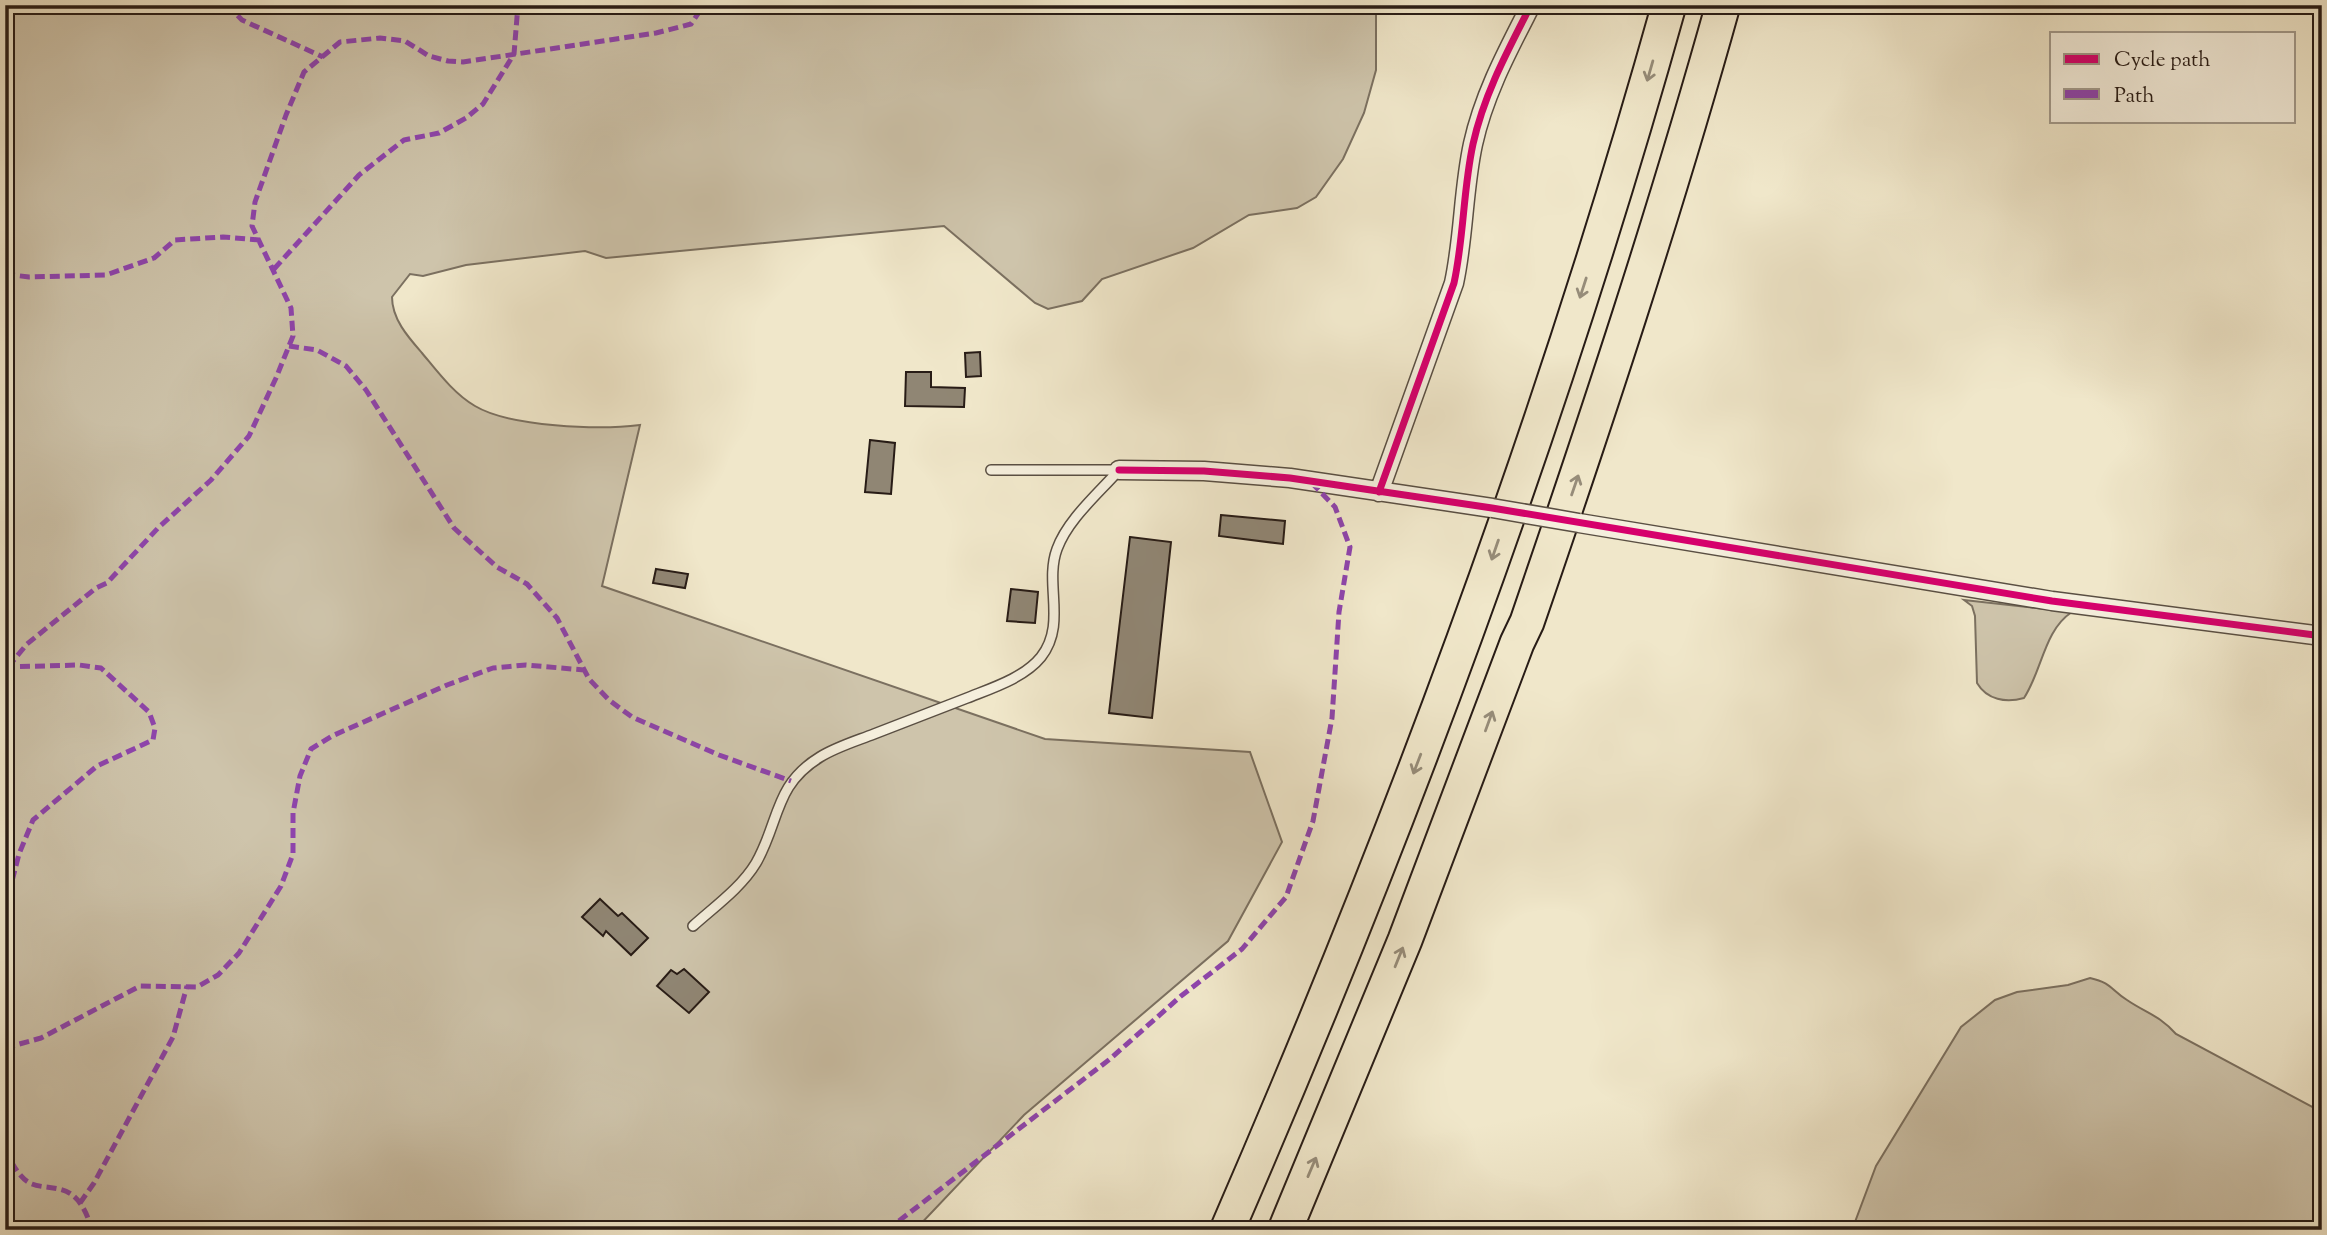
<svg xmlns="http://www.w3.org/2000/svg" width="2327" height="1235" viewBox="0 0 2327 1235" font-family="'Sorts Mill Goudy',serif">
  <style>
    .green { fill: #cec4ab; stroke: #7b7060; stroke-width: 2 }
    .building { fill: #908674; stroke: #281c16; stroke-width: 2 }
    .lines { fill: none; stroke-linecap: round; stroke-linejoin: round }
    .lane-casing { stroke: #5a4f43; stroke-width: 12 }
    .street-casing { stroke: #5a4f43; stroke-width: 21 }
    .highway-casing { stroke: #281c16; stroke-width: 37 }
    .lane { stroke: #f5efdd; stroke-width: 9 }
    .street { stroke: #f5efdd; stroke-width: 18 }
    .highway { stroke: #f0e7ca; stroke-width: 33 }
    .street-bridge-casing { stroke: #5a4f43; stroke-width: 21; stroke-linecap: butt }
    .street-bridge { stroke: #f5efdd; stroke-width: 18 }
    .quiet { stroke: #8e44ad; stroke-width: 5; stroke-dasharray: 10 5; stroke-linecap: butt }
    .cycleway-casing { stroke: #f5efdd; stroke-width: 11 }
    .cycleway { stroke: #d6006c; stroke-width: 7 }
    .oneway { stroke: #968c79 }
  </style>
  <rect width="100%" height="100%" fill="#f0e7ca"/>
  <filter id="stains"><feTurbulence type="fractalNoise" baseFrequency=".00286" numOctaves="4"/><feColorMatrix values="0 0 0 0 .2 0 0 0 0 .09 0 0 0 0 .02 0 0 0 .5 -.17"/></filter>
  <radialGradient id="worn" r=".72"><stop offset=".6" stop-color="#630" stop-opacity="0"/><stop offset="1" stop-color="#630" stop-opacity=".3"/></radialGradient>
  <path class="green" d="M5,5H1376V70L1364,113L1343,159L1316,197L1297,208L1249,215L1193,248L1102,279L1082,301L1048,309L1035,303L944,226L606,258L585,251L466,265L423,276L410,274L392,297C392,319 408,337 422,353C437,371 454,394 475,406C510,427 599,430 640,425L602,586L1045,739L1250,752L1282,842L1228,941L1024,1115L915,1230H5Z
    M1964,600L2072,612C2044,630 2042,671 2024,698C2006,703 1987,700 1977,683L1975,616L1972,606Z
    M2090,978C2112,983 2110,989 2127,1000C2146,1013 2159,1015 2176,1034L2322,1112V1230H1852L1876,1166L1961,1027L1995,1000L2017,992L2068,985Z"/>
  <path class="building" d="M980,352L981,376L966,377L965,353Z
    M906,372H931V387L965,388L964,407L905,406Z
    M870,440L895,443L891,494L865,492Z
    M1221,515L1285,521L1283,544L1219,536Z
    M1130,537L1171,542L1152,718L1109,713Z
    M656,569L688,574L685,588L653,583Z
    M1011,589L1038,592L1035,623L1007,621Z
    M600,899L618,916L622,913L648,938L631,955L606,931L603,936L582,917Z
    M684,969L709,992L689,1013L657,986L671,970L677,974Z"/>
  <g class="lines">
    <g class="lane-casing">
      <path id="lane" d="M991,470H1119
        M693,926C714,907 741,888 756,863C780,821 774,785 820,757C836,747 856,741 874,734C905,722 936,710 967,698C992,688 1024,678 1041,657C1067,624 1044,584 1057,549C1068,519 1098,494 1119,470"/>
    </g>
    <g class="street-casing">
      <path id="street" d="M1119,470L1204,471L1290,478L1492,508
        M1379,492L1454,283C1464,237 1463,190 1473,144C1484,94 1508,50 1531,5
        M1579,523L2052,601L2322,636"/>
    </g>
    <g class="highway-casing">
      <path id="highway" d="M1227,1230C1400,832 1552,424 1669,5
        M1285,1230L1405,940L1517,643L1527,622C1597,418 1665,213 1723,5"/>
    </g>
    <use href="#lane" class="lane"/>
    <use href="#street" class="street"/>
    <use href="#highway" class="highway"/>
    <g class="street-bridge-casing">
      <path id="street-bridge" d="M1492,508L1579,523"/>
    </g>
    <use href="#street-bridge" class="street-bridge"/>
    <path class="quiet" d="M227,5L242,20L323,57
      M274,269L359,175L404,140L439,133L466,118L483,104L514,54L518,5
      M5,274L29,277L106,275L154,258L175,240L223,237L259,240
      M289,346L317,350L346,366L366,390L454,528L497,567L527,584L557,618L589,679L609,700L632,717L719,755L791,781
      M5,667L79,665L101,668L149,712L155,728L153,740L97,766L33,820L19,854L5,908
      M8,667L27,644L96,588L107,583L158,528L211,480L249,436L276,378L293,336L291,308L252,226L255,202L286,115L304,72L340,42L380,38L405,41L429,56L448,61L463,62L656,33L691,24L704,5
      M5,1048L41,1038L140,986L197,987L218,975L239,953L281,886L293,854V813L300,776L311,749L332,736L447,685L493,668L526,665L584,670
      M5,1149C11,1161 19,1179 32,1184C40,1187 50,1187 59,1189C79,1193 87,1213 92,1230
      M80,1203L94,1183L173,1037L187,986
      M509,1230L522,1223L525,1230
      M887,1230L1110,1059L1181,996L1242,949L1286,897L1313,821L1332,718L1339,612L1350,547L1335,507L1311,482"/>
    <g class="cycleway-casing">
      <path id="cycleway" d="M1119,470L1204,471L1290,478L1492,508L2052,601L2322,636
        M1379,492L1454,283C1464,237 1463,190 1473,144C1484,94 1508,50 1531,5"/>
    </g>
    <use href="#cycleway" class="cycleway"/>
  </g>
  <defs><path id="oneway-shaft" d="M-6 0H5M1.5-3L5.5 0L1.5 3" fill="none" stroke-width="1.6" stroke-linecap="round" stroke-linejoin="round" transform="scale(1.75)"/></defs>
  <g class="oneway">
    <use href="#oneway-shaft" transform="translate(1650 71) rotate(106)"/>
    <use href="#oneway-shaft" transform="translate(1583 288) rotate(108)"/>
    <use href="#oneway-shaft" transform="translate(1575 485) rotate(-71)"/>
    <use href="#oneway-shaft" transform="translate(1495 550) rotate(109)"/>
    <use href="#oneway-shaft" transform="translate(1489 721) rotate(-70)"/>
    <use href="#oneway-shaft" transform="translate(1417 764) rotate(111)"/>
    <use href="#oneway-shaft" transform="translate(1399 957) rotate(-68)"/>
    <use href="#oneway-shaft" transform="translate(1312 1167) rotate(-67)"/>
  </g>
  <rect width="2327" height="1235" fill="none" stroke="#f0e7ca" stroke-width="28"/>
  <rect x="7" y="7" width="2313" height="1221" fill="none" stroke="#281c16" stroke-width="3.5"/>
  <rect x="14" y="14" width="2299" height="1207" fill="none" stroke="#281c16" stroke-width="2"/>
  <rect x="2050" y="32" width="245" height="91" fill="#f5efdd" stroke="#a39b8d" stroke-width="2"/>
  <rect x="2064" y="54" width="35" height="10" fill="#d6006c" stroke="#a39b8d" stroke-width="2"/>
  <text x="2114" y="66" font-size="21" fill="#281c16">Cycle path</text>
  <rect x="2064" y="89" width="35" height="10" fill="#8e44ad" stroke="#a39b8d" stroke-width="2"/>
  <text x="2114" y="102" font-size="21" fill="#281c16">Path</text>
  <rect width="100%" height="100%" filter="url(#stains)"/>
  <rect width="100%" height="100%" fill="url(#worn)"/>
</svg>
